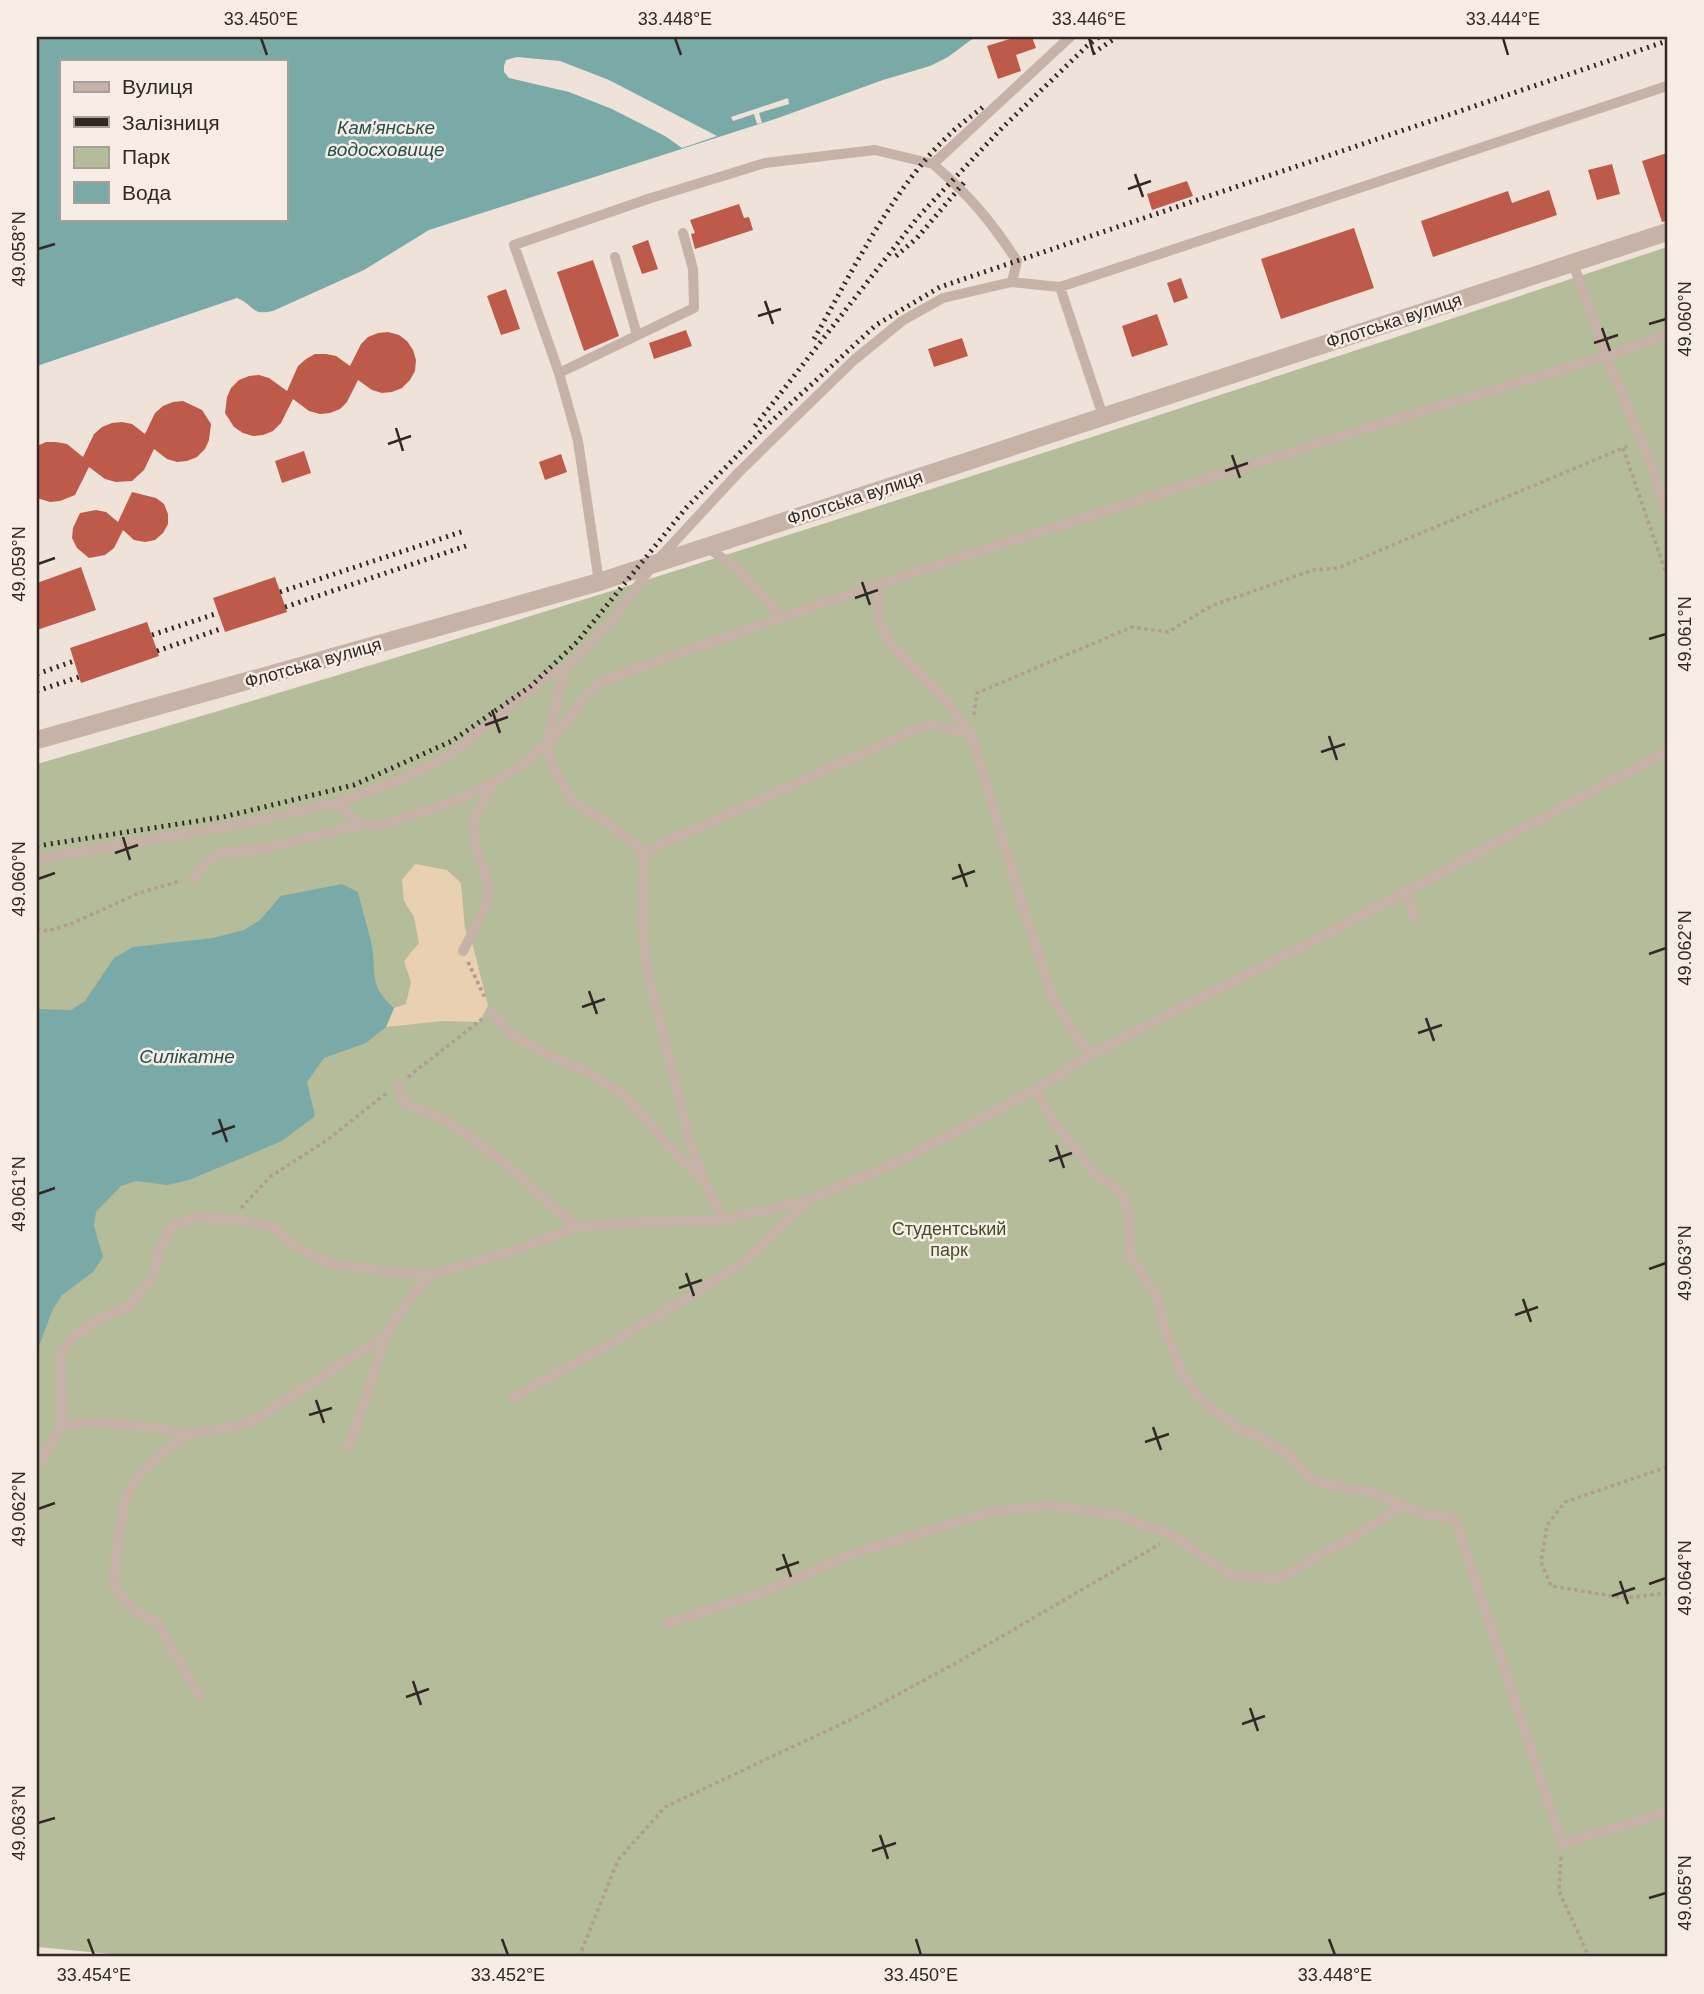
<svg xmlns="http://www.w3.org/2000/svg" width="1704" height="1994" viewBox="0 0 1704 1994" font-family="Arial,sans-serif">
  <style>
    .green { fill: #b4bc9a }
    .sand { fill: #e9d0b1 }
    .water { fill: #7aaaa7; fill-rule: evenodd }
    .pier { fill: #efe2d9 }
    .building { fill: #bd5a49 }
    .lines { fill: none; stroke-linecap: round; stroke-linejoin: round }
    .path { stroke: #b19c90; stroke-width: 3.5; stroke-dasharray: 3.5 3.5; stroke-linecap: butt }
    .lane { stroke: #c6b2a6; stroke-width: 10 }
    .street { stroke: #c6b2a6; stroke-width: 18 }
    .rail { stroke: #322926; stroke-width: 5; stroke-dasharray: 2 5; stroke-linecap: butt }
    .ticks { fill: none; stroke: #322926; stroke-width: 2.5 }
    .labels { text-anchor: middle; stroke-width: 5; stroke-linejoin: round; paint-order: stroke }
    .street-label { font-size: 18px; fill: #322926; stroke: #f7ede5 }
    .park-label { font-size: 18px; fill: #454f2c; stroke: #f7ede5 }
    .water-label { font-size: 19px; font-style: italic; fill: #1f514f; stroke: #f7ede5 }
    .neatline { fill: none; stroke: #322926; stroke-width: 2.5 }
    .ticks-label { font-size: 18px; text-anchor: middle; fill: #322926 }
  </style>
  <rect width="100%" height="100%" fill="#efe2d9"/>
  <path class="green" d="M1667,247V1957H143L37,1947V764C585,606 1126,427 1667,247Z"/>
  <path class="sand" d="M415,864L447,870L461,883L465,929L473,946L488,1006L479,1022L443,1021L386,1027L394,1008L406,1004L411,982L404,961L419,943L414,917L404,901L402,880Z"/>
  <path class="water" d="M37,37H975L948,57L930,66L883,80L778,118L429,230L364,270L273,311C250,316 255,305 237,298L37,366ZM61,61H285V219H61Z
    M342,884L358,892C362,909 367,925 371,942C378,973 366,983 394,1008L386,1027L366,1043L324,1058L307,1082L315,1116L282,1141L189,1180L167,1185L136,1181L121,1186L96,1212L94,1226L103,1257L93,1272L62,1295L53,1309L37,1351V1009L71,1010L85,1001L114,958L133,947L213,938L244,930L260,920L281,896Z"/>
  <path class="pier" d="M517,57L560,61L609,80L717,136L682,148L665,136L612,109L569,92L509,78L504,72V66L506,60Z
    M788,98L789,104L759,113L762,123L757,124L754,114L733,121L731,117Z"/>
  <path class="building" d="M1016,37H1032L1036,48L1016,55L1021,71L998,79L987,46Z
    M1667,153V221L1662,222L1642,161Z
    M1612,164L1620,194L1597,200L1588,170Z
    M1187,181L1193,196L1152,210L1147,194Z
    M1549,190L1557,215L1433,257L1421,221L1508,191L1512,203Z
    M739,204L744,218L749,217L753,230L695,249L691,234L695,233L690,220Z
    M1354,228L1374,288L1281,319L1261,259Z
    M648,240L658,269L642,274L632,246Z
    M593,260L619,336L584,351L557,272Z
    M1181,278L1188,298L1174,303L1167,283Z
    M506,289L520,329L501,335L487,296Z
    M1157,314L1168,345L1132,357L1122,326Z
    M686,330L692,346L654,359L649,343Z
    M388,332L399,335L407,341L413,350L416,360L415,371L410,380L402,388L392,392L382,393L372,390L358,380L347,402L340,409L330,413L320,414L309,411L293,399L281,423L273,431L263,435L253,436L243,433L234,427L225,413L227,397L231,388L239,380L249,376L259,375L269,378L287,391L298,366L306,359L315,354H326L336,356L350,366L361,344L368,337L378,333Z
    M962,338L968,356L934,367L928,349Z
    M183,401L202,410L211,424L209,440L205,449L197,457L187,461L177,462L167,459L154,449L144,470L132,481L116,482L105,479L89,467L75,495L60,501L50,502L37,498V446L46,442H56L67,444L83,457L94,434L102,427L112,423L122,422L132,424L145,434L155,413L163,406L173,402Z
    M304,451L311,473L282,483L275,461Z
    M561,454L567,472L545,480L539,462Z
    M132,492L156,498L164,504L168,514V524L163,533L155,540L145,542L134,540L123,530L114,548L105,555L89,558L77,548L72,538L73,528L80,513L96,510L106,512L118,522Z
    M81,567L96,610L37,630V583Z
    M275,577L287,612L225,632L213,598Z
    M147,622L159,656L81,683L70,648Z"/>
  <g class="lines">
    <path class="path" d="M1623,448L1667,576
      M974,715L977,693L1132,627L1168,632L1211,606L1313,570L1338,568L1630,445
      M37,928L48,931L73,923L139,893L180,881
      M468,962L486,1000
      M408,1077L482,1019
      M241,1208L270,1177L327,1140L388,1092
      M1667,1467L1565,1502L1547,1525L1541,1562L1551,1586L1625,1598L1667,1593
      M1561,1857L1559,1891L1589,1957
      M579,1957L618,1860L665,1807L858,1716L963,1659L1160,1544"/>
    <path class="lane" d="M615,257L637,335
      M1573,263L1606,356L1648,456L1667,513
      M1012,282L1017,261C991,221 969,195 933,164L1070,37
      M559,373L694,308L693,269L683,233
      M1103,416L1060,287L1667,86
      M707,547L739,570L782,618
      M599,582L578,441L559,373L514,245L648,199L765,163L875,150L933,164
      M877,586L879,621L890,644L947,702L971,734L1026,916L1053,998L1071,1028L1090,1055
      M338,802L397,781L450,755L544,678L565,669
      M644,852L919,728L933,725L971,734
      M37,859L247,823L338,802C346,811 355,822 367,825C379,827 391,821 403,818C455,803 504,783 544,746C566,727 578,699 601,682C843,592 1092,515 1339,437C1448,402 1559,373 1667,335
      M193,879L205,863L222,853L266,848L364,824
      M1406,890L1414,917
      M463,951C472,932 487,911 488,890C488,878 483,869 480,858C466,822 477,813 495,782
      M491,1012L509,1033L542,1052L591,1074L628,1098L665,1142L703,1181
      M398,1084L404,1103L446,1120L501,1160L576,1227
      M1035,1090L1052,1119L1093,1172L1121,1193L1129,1214L1130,1255L1157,1296L1166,1332L1182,1374L1196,1393L1216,1412L1240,1429L1264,1439L1292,1457L1311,1479L1328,1485L1368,1491L1425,1514L1455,1519L1562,1844L1667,1812
      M724,1220L711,1197L691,1146L647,969L642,919L644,852L611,825L586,811L571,799L552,765L547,743L565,669L610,623L653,565L739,472L854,360L902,321L943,298L1012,282L1060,287
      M431,1275L527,1246L576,1227L640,1222L724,1220L808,1200L891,1165L1035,1090L1090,1055L1321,937L1667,751
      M512,1398L624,1336L742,1264L808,1200
      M62,1425L61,1353L74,1336L102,1317L128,1308L154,1275L159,1249L173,1225L195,1217L230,1219L271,1226L294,1246L328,1263L383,1271L431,1275L407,1302L385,1336
      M188,1434L216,1430L251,1422L385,1336L369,1389L348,1448
      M37,1464L43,1458L62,1425C105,1420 146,1425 188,1434C168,1449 146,1464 132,1485C119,1507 117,1560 113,1586L135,1611L156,1622L200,1696
      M667,1623L756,1595L855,1553L991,1512L1050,1505L1120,1516L1174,1536L1232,1576L1278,1579L1349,1539L1402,1506"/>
    <path class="street" d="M37,740L599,582L1667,232"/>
    <path class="rail" d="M1093,53L1117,37
      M896,256L917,238L967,179
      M814,339C852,272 893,187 950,134C960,124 972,116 983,107
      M755,426L918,217L1002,128L1087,46L1099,37
      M280,592L464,531
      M285,607L466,546
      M152,635L218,613
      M157,651L223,628
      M37,674L74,661
      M37,691L79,677
      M37,846L223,817L354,785L452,741L531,686L577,642L686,508L763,429L876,325L940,287L1667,41"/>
  </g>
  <path class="ticks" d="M261,38L267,55M675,38L681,55M1089,38L1094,55M1503,38L1508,55M1135,174L1143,197M1128,189L1151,181M38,249L55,244M765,301L773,324M758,316L781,309M1649,324L1666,319M1602,328L1610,351M1594,343L1618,335M396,428L403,451M388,444L411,436M1232,455L1240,478M1225,471L1248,463M38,564L55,558M862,582L870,605M855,598L878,590M1649,639L1666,634M492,710L500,733M485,725L508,717M1329,736L1337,760M1321,752L1345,744M123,837L130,860M115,853L138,845M959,864L967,887M38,879L55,873M952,879L975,871M1649,954L1666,948M589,991L597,1014M582,1007L605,999M1426,1018L1434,1041M1418,1033L1442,1025M219,1119L227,1142M212,1134L235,1126M1056,1145L1064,1168M1049,1161L1072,1153M38,1194L55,1188M1649,1269L1666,1263M686,1273L694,1296M679,1288L702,1280M1523,1299L1531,1322M1515,1315L1538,1307M316,1400L324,1423M309,1415L332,1408M1153,1427L1161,1450M1145,1442L1169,1434M38,1509L55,1503M783,1554L791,1577M776,1570L799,1562M1620,1581L1628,1604M1649,1584L1666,1578M1612,1596L1635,1588M413,1681L421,1705M406,1697L429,1689M1250,1708L1258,1731M1242,1724L1265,1716M38,1823L55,1818M880,1835L888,1859M872,1851L896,1843M1649,1898L1666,1893M88,1939L94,1955M502,1939L508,1955M916,1939L921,1955M1329,1939L1335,1955"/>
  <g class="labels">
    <g class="street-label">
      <text transform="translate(1394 321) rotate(-18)" y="6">Флотська вулиця</text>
      <text transform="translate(855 498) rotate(-18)" y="6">Флотська вулиця</text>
      <text transform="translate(313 663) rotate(-16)" y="6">Флотська вулиця</text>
    </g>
    <g class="park-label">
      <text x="949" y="1235">Студентський<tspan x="949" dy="21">парк</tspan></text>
    </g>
    <g class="water-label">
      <text x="386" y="134">Кам'янське<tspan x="386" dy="22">водосховище</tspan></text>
      <text x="187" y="1063">Силікатне</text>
    </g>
  </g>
  <rect width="1704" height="1994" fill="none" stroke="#f7ede5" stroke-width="77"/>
  <rect x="60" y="60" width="228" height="161" fill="#f7ede5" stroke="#a89f99" stroke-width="2"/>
  <rect x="74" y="82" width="35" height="10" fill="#c6b2a6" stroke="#a89f99" stroke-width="2"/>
  <text x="122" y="94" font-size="21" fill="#322926">Вулиця</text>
  <rect x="74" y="117" width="35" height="10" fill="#322926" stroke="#a89f99" stroke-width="2"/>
  <text x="122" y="130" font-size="21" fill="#322926">Залізниця</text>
  <rect x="74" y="147" width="35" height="21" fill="#b4bc9a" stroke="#a89f99" stroke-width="2"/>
  <text x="122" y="164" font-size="21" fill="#322926">Парк</text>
  <rect x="74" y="182" width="35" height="21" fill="#7aaaa7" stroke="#a89f99" stroke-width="2"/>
  <text x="122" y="200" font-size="21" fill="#322926">Вода</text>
  <rect x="38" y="38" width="1628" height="1917" class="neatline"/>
  <g class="ticks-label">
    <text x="261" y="25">33.450°E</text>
    <text x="675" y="25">33.448°E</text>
    <text x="1089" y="25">33.446°E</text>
    <text x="1503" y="25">33.444°E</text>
    <text transform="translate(19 249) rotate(-90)" y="6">49.058°N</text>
    <text transform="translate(1685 319) rotate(-90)" y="6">49.060°N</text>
    <text transform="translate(19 564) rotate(-90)" y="6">49.059°N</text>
    <text transform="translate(1685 634) rotate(-90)" y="6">49.061°N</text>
    <text transform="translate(19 879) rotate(-90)" y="6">49.060°N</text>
    <text transform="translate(1685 948) rotate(-90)" y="6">49.062°N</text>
    <text transform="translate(19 1194) rotate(-90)" y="6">49.061°N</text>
    <text transform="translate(1685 1263) rotate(-90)" y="6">49.063°N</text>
    <text transform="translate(19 1509) rotate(-90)" y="6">49.062°N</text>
    <text transform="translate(1685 1578) rotate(-90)" y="6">49.064°N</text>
    <text transform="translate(19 1823) rotate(-90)" y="6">49.063°N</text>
    <text transform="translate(1685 1893) rotate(-90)" y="6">49.065°N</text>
    <text x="94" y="1981">33.454°E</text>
    <text x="508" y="1981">33.452°E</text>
    <text x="921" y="1981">33.450°E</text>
    <text x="1335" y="1981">33.448°E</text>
  </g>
</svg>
